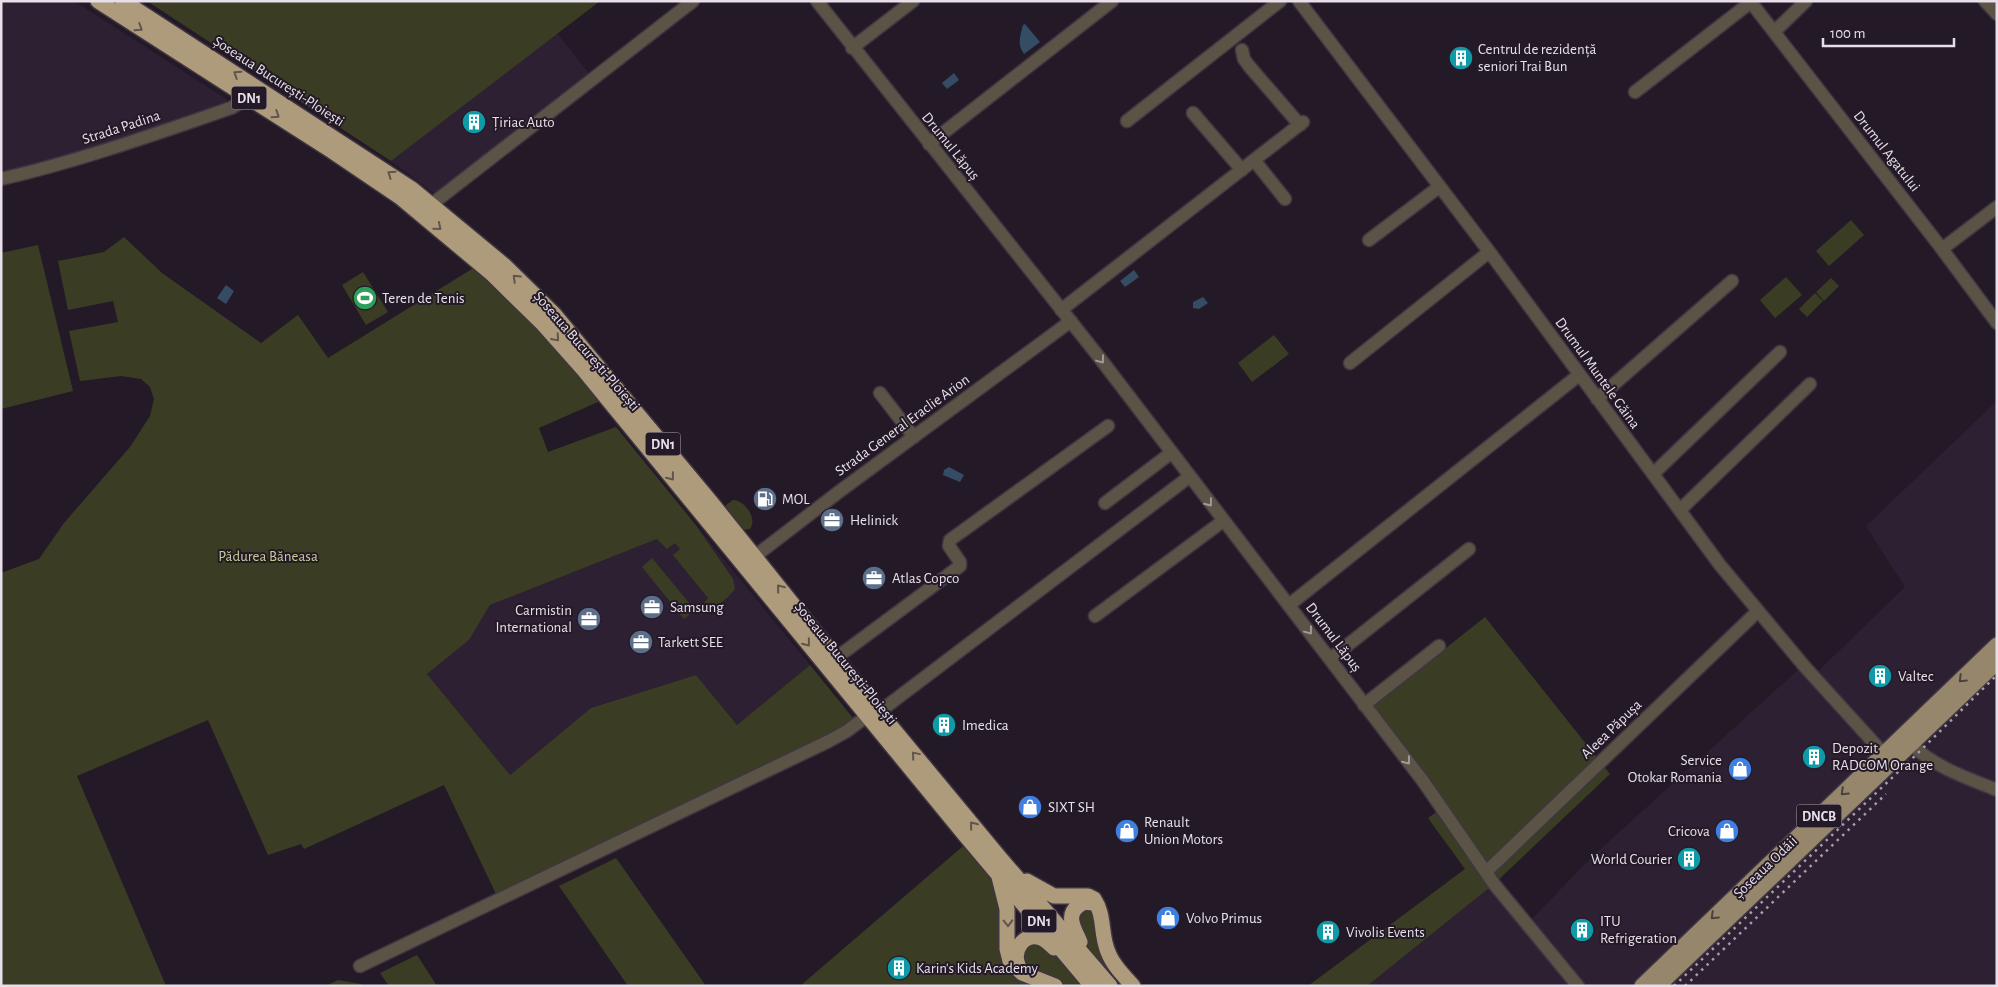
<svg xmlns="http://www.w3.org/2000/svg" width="1998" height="987" viewBox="0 0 1998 987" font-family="'Alegreya Sans',sans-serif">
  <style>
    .built { fill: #2e2033 }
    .green { fill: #3a3d24 }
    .water { fill: #344c64 }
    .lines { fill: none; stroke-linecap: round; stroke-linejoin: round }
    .minor-casing { stroke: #3f3642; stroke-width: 15 }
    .major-casing { stroke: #3f3642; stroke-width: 18 }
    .highway-casing { stroke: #3f3642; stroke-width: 18 }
    .minor { stroke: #5a5346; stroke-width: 12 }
    .major { stroke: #96876c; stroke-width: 15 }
    .highway { stroke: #ae9b7c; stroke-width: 15 }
    .rail { stroke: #a69ea9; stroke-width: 2.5; stroke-dasharray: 2.5 5; stroke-linecap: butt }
    .oneway { stroke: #62544d }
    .oneway2 { stroke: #a09a98 }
    .oneway3 { stroke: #4c403f }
    .labels { text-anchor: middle; stroke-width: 4; stroke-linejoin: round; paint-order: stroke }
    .shield { fill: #241a27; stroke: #aca5b0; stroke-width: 1 }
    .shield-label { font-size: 14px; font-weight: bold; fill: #e7e0ea }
    .poi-label { font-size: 15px; fill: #e7e0ea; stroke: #241a27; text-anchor: start }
    .street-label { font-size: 15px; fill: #e7e0ea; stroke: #241a27 }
    .park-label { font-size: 15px; fill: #c4ce92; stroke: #241a27 }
  </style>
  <rect width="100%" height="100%" fill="#241a27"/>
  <path class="built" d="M1,1H74L226,99L231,108L1,179Z
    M557,33L593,79L438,196L391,161Z
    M1997,401V986H1367L1494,884L1527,924L1594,855L1798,670L1808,681L1905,587L1866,526Z
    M695,524L810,665L737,725L696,675L591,708L510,775L427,674L469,640L490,605Z"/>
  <path class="green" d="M147,1H600L391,161Z
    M1851,220L1864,235L1829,266L1816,251Z
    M124,237L162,273L261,343L298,315L328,358L480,264L607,398L539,428L548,452L616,427L695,524L733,579L735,589C728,598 714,612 704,603L708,598L673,555L680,549L675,543L667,549L657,539L490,605L469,640L427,674L510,775L591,708L696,675L737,725L810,665L853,718L843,728L497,896L444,785L304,849L301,844L268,855L208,720L77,776L166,986H1V573L39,559L64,523L130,447L150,416L154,399L150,387L141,379L121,376L80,381L69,331L118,322L113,301L68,310L58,261L104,252Z
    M38,245L73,391L1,409V253Z
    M363,272L388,312L366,325L342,285Z
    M1786,277L1802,295L1775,318L1760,300Z
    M1831,278L1839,286L1824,301L1816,292Z
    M1815,293L1823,301L1807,317L1799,309Z
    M1274,335L1289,354L1252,382L1238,363Z
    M733,500C744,500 758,518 750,529L743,530L726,508V505Z
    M652,558L695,610L684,619L642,567Z
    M1485,617L1610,774L1494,884L1367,986H1308L1465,869L1428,818L1442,808L1368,710Z
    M969,841L999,876L1016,961L1035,937L1092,986H800Z
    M616,858L706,986H628L559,886Z
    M1091,902L1104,940L1133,986H1110L1089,959L1071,915Z
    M417,955L437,986H389L380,973Z
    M338,980L361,984L363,986H326Z"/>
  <path class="water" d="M1025,24L1040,42L1024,54C1017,45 1020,36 1023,25Z
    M954,73L959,80L947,89L942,83Z
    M1134,270L1139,277L1125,287L1120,281Z
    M226,285L234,291L226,304L217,298Z
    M1203,297L1208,303L1199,309L1193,308V302Z
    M949,467L964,475L960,482L943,475L944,470Z"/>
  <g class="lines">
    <g class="minor-casing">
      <path id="minor" d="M817,1L1099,357L1423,781L1494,884L1578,986
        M1299,1L1491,254L1720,565L1805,667L1884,754
        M1750,1L1939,245L1997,323
        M1985,1L1997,14
        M1774,32L1806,1
        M852,48L913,1
        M1242,50L1244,59L1249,66L1300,125
        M1635,92L1751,2
        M1193,113L1242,170
        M1127,121L1280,1
        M929,144L1112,1
        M1254,160L1285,199
        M1,179C79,161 155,134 231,108L248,98
        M432,204L693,1
        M1369,240L1439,187
        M1942,249L1997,207
        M1061,310L1303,122
        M1350,363L1489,252
        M880,393L914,437
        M1597,399L1732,281
        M1653,474L1780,352
        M1105,503L1171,453
        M1680,510L1810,384
        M754,557L840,491L1071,321
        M1289,605L1579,375
        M1095,616L1223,521
        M836,658L960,566V562L949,546L950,540L1108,426
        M1330,659L1469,549
        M1364,705L1439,646
        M879,712L1189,477
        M1911,744C1934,767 1967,778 1997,790
        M1486,872L1758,611
        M360,966L829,741L847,731L867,716"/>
    </g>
    <g class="major-casing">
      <path id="major" d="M1642,986L1997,645
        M1658,986L1997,662"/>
    </g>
    <g class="highway-casing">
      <path id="highway" d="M98,1L332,151L400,197L491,273L543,324L583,369L965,835L1092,986
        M123,1L412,189L505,266L554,314L710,501L879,712L1000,858L1110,986
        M999,877L1007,909V949L1010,961L1022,973L1055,986
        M1027,881L1054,896H1088L1094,899C1104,914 1101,930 1106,946C1110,962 1122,974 1133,986
        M1080,942C1075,930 1065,916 1078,906C1083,902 1087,902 1093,903
        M1018,965C1012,950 1024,932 1041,938C1046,940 1050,944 1054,948"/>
    </g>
    <use href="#minor" class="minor"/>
    <use href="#major" class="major"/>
    <use href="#highway" class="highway"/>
    <path class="rail" d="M1674,986L1919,752L1997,675
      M1685,986L1886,794"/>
  </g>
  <defs><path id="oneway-chevron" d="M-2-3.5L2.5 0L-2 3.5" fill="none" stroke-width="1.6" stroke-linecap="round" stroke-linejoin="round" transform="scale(1.25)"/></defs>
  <g class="oneway">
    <use href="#oneway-chevron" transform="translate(139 28) rotate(33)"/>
    <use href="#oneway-chevron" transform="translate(237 74) rotate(-147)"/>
    <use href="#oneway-chevron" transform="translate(276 115) rotate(33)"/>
    <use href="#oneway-chevron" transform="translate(391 174) rotate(-145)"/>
    <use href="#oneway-chevron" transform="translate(438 227) rotate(40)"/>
    <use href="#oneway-chevron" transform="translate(516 278) rotate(-136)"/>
    <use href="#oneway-chevron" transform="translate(556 338) rotate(49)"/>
    <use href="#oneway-chevron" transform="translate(671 477) rotate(51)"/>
    <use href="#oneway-chevron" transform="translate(780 588) rotate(-129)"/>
    <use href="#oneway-chevron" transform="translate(807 643) rotate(51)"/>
    <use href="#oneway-chevron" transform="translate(915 755) rotate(-130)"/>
    <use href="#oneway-chevron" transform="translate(973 825) rotate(-129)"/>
    <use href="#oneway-chevron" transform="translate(1008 923) rotate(89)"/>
  </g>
  <g class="oneway2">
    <use href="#oneway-chevron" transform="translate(1101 360) rotate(53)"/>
    <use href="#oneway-chevron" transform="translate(1209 503) rotate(52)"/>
    <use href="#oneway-chevron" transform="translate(1309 631) rotate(53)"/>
    <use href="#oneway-chevron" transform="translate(1407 761) rotate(52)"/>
  </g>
  <g class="oneway3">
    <use href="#oneway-chevron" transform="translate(1962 679) rotate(136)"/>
    <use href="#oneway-chevron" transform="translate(1844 792) rotate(136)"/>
    <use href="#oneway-chevron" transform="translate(1714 916) rotate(136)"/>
  </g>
  <defs>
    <g id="building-disc" transform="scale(1.25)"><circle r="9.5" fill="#0f9aa8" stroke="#241a27"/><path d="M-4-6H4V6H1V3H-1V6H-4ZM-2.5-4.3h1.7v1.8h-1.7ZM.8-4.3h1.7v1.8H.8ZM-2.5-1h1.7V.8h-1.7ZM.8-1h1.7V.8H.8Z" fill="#fff"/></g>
    <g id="stadium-disc" transform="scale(1.25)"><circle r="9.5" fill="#2e9e5b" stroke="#241a27"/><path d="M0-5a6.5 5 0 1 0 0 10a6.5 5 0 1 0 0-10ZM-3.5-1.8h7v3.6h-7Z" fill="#fff"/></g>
    <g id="fuel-disc" transform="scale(1.25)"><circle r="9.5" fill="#5c6f8a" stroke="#241a27"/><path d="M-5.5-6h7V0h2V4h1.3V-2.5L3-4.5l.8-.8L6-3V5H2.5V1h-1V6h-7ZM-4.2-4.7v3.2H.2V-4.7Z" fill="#fff"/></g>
    <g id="office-disc" transform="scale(1.25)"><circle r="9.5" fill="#5c6f8a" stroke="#241a27"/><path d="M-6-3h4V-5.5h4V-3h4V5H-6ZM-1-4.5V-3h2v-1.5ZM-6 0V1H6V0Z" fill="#fff"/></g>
    <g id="shop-disc" transform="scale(1.25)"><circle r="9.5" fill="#3f7fe0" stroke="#241a27"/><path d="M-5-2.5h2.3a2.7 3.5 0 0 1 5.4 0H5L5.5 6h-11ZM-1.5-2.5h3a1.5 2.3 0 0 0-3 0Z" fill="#fff"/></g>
  </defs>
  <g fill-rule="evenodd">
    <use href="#building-disc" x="1461" y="58"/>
    <use href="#building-disc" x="474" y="122"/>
    <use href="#stadium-disc" x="365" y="298"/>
    <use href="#fuel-disc" x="765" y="499"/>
    <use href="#office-disc" x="832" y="520"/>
    <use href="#office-disc" x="874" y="578"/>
    <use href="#office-disc" x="652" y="607"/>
    <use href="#office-disc" x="589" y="619"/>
    <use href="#office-disc" x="641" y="642"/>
    <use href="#building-disc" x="1880" y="676"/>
    <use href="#building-disc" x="944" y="725"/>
    <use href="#building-disc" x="1814" y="757"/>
    <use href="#shop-disc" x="1740" y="769"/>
    <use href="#shop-disc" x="1030" y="807"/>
    <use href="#shop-disc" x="1127" y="831"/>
    <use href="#shop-disc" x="1727" y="831"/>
    <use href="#building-disc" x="1689" y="859"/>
    <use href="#shop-disc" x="1168" y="918"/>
    <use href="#building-disc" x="1582" y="930"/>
    <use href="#building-disc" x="1328" y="932"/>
    <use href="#building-disc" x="899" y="968"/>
  </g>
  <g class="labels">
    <g class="shield">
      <rect x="231.5" y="86.5" width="35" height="23" rx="4"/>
      <rect x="645.5" y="432.5" width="35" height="23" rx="4"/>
      <rect x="1796.5" y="804.5" width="45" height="23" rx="4"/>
      <rect x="1021.5" y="909.5" width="35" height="23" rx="4"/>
    </g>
    <g class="shield-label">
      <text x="249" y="103">DN1</text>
      <text x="663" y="449">DN1</text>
      <text x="1819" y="821">DNCB</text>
      <text x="1039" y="926">DN1</text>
    </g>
    <g class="poi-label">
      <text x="1478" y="54">Centrul de rezidență<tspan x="1478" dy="17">seniori Trai Bun</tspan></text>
      <text x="492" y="127">Țiriac Auto</text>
      <text x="382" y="303">Teren de Tenis</text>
      <text x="782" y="504">MOL</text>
      <text x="850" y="525">Helinick</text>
      <text x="892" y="583">Atlas Copco</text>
      <text x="670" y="612">Samsung</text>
      <text x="572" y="615" text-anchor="end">Carmistin<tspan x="572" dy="17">International</tspan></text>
      <text x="658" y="647">Tarkett SEE</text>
      <text x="1898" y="681">Valtec</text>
      <text x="962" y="730">Imedica</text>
      <text x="1832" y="753">Depozit<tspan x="1832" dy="17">RADCOM Orange</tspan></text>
      <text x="1722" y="765" text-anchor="end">Service<tspan x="1722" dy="17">Otokar Romania</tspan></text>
      <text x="1048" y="812">SIXT SH</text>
      <text x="1144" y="827">Renault<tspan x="1144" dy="17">Union Motors</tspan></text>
      <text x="1710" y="836" text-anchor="end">Cricova</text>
      <text x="1672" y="864" text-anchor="end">World Courier</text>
      <text x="1186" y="923">Volvo Primus</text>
      <text x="1600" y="926">ITU<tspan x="1600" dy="17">Refrigeration</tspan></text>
      <text x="1346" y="937">Vivolis Events</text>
      <text x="916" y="973">Karin's Kids Academy</text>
    </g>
    <g class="street-label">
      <text transform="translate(279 81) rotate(33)" y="5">Șoseaua București-Ploiești</text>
      <text transform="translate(121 127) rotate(-18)" y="5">Strada Padina</text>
      <text transform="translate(951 146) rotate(51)" y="5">Drumul Lăpuș</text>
      <text transform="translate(1887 151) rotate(52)" y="5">Drumul Agatului</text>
      <text transform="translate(587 351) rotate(49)" y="5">Șoseaua București-Ploiești</text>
      <text transform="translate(1598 373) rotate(54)" y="5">Drumul Muntele Găina</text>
      <text transform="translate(902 425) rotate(-36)" y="5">Strada General Eraclie Arion</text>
      <text transform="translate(1334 637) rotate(53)" y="5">Drumul Lăpuș</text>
      <text transform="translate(846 663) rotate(51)" y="5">Șoseaua București-Ploiești</text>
      <text transform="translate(1611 729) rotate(-44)" y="5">Aleea Păpușa</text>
      <text transform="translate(1765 867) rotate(-44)" y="5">Șoseaua Odăii</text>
    </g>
    <g class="park-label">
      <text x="268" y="561">Pădurea Băneasa</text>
    </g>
  </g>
  <rect width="1998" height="987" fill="none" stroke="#e7e0ea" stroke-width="5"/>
  <path d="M1823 38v8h131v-8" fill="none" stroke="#e7e0ea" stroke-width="2.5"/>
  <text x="1830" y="38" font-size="15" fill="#e7e0ea" stroke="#241a27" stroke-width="4" paint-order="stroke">100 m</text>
</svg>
